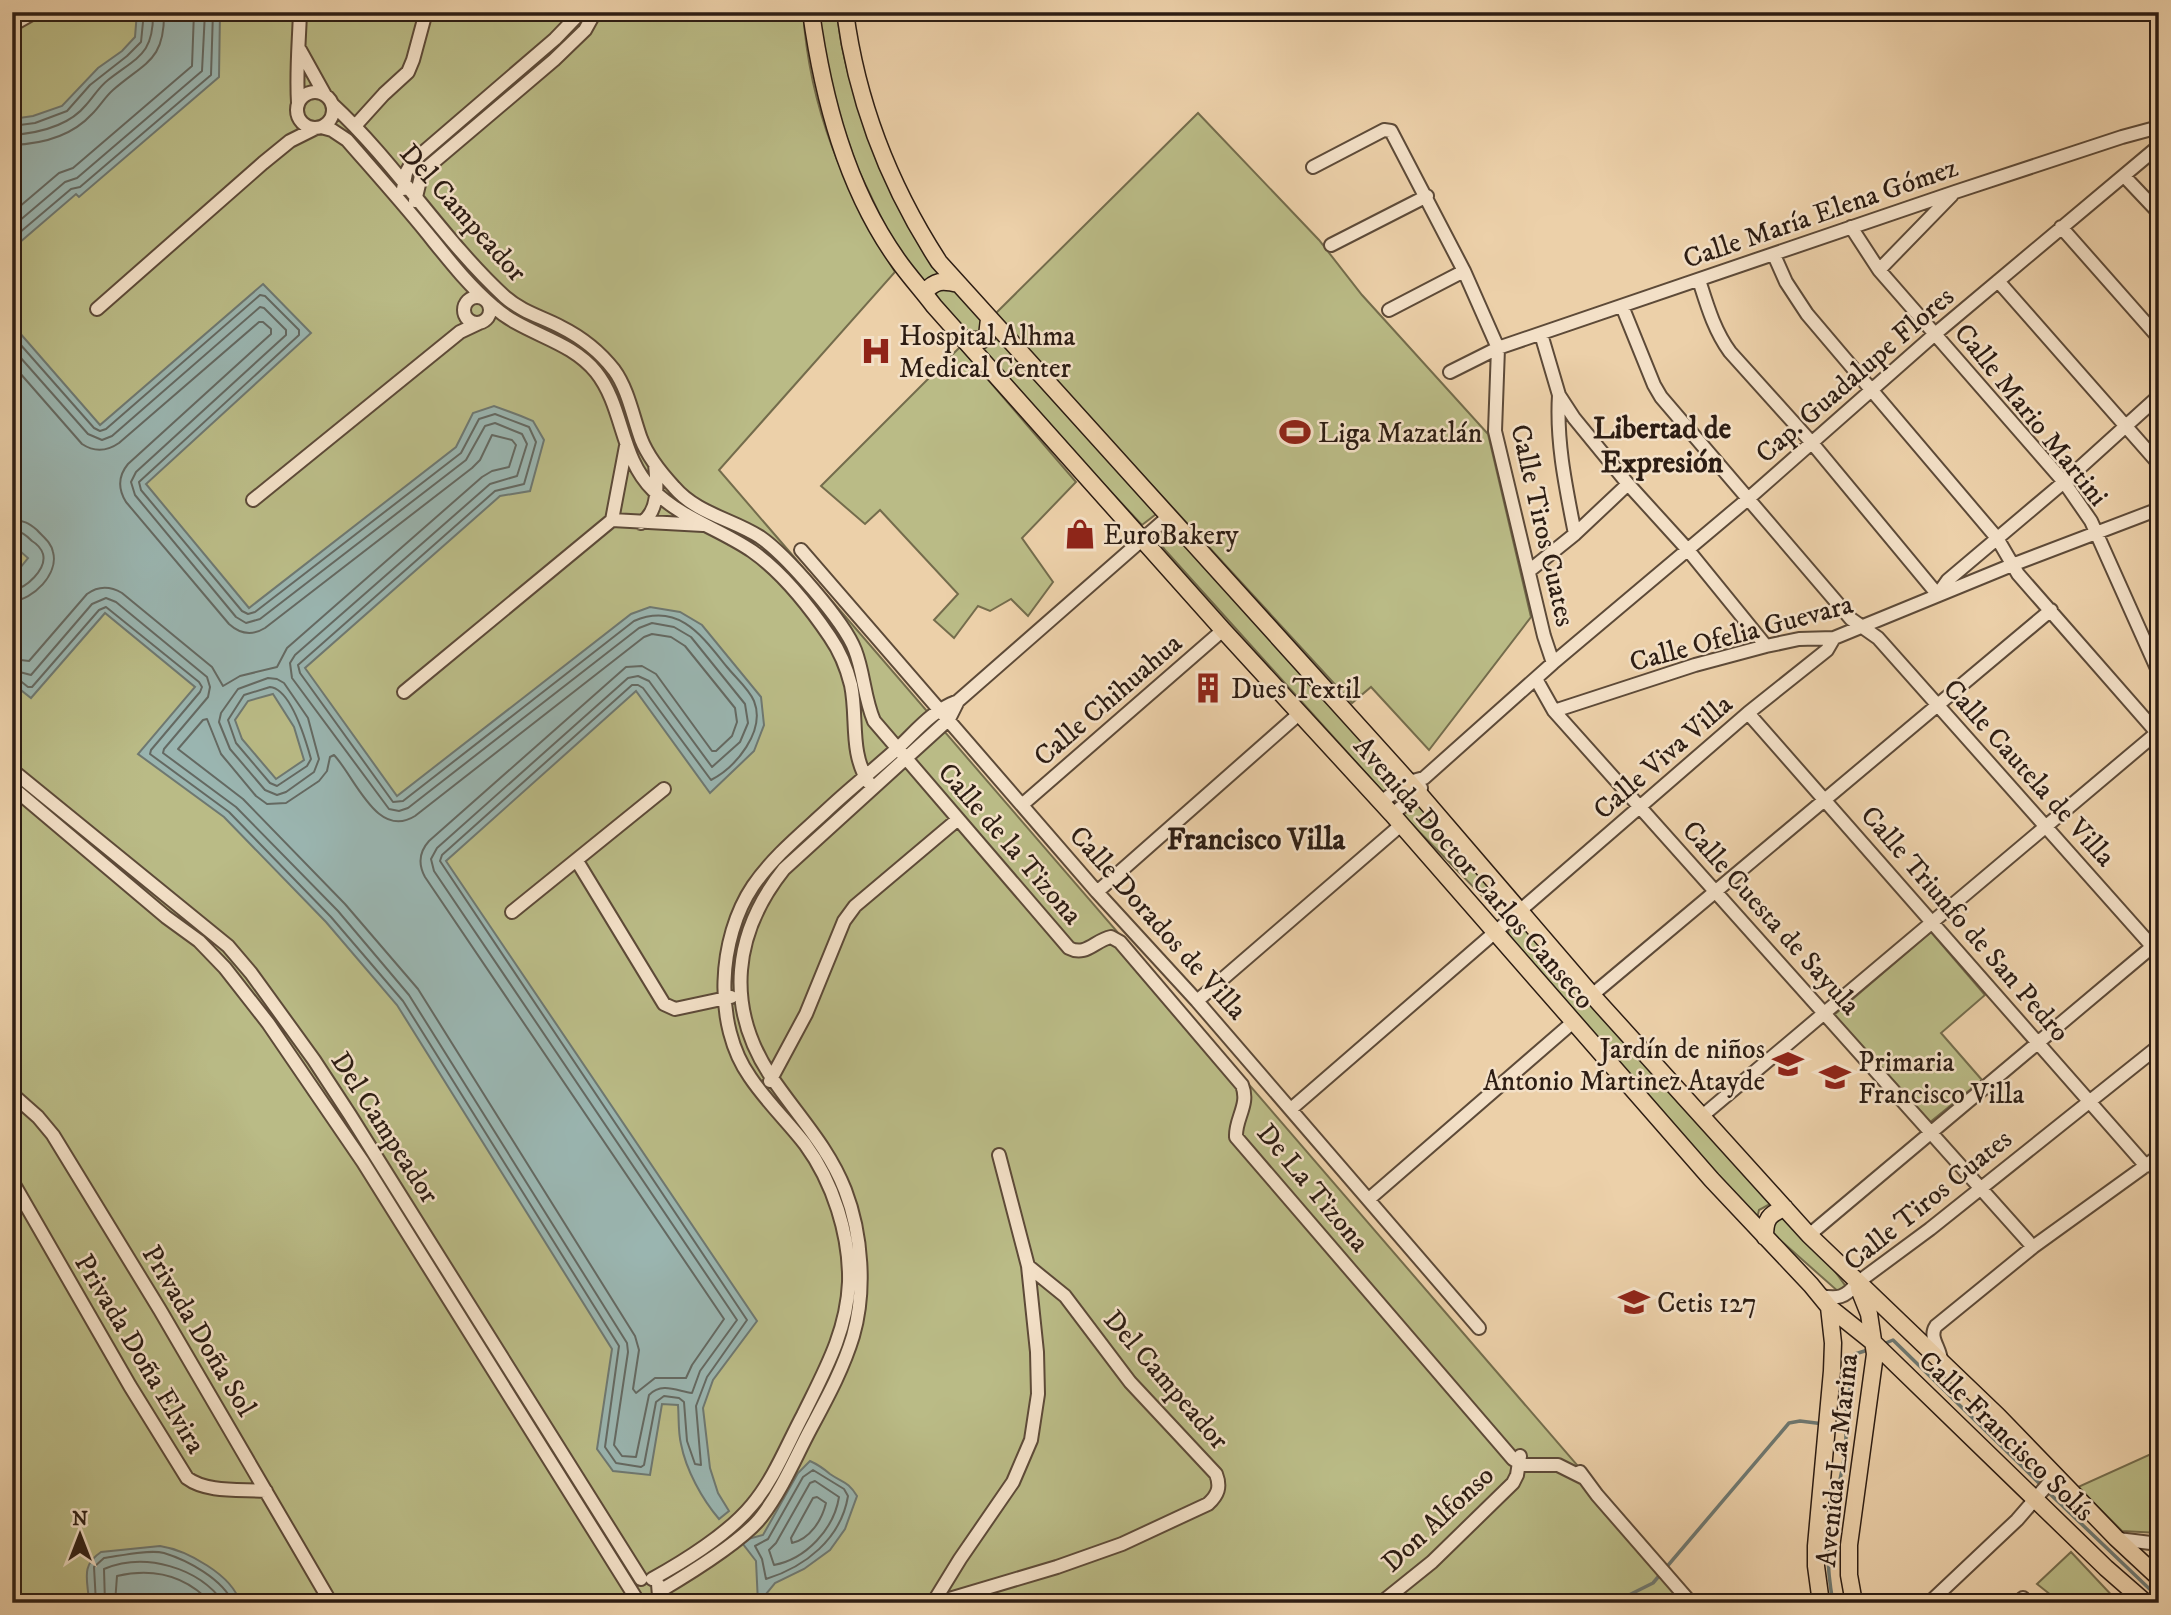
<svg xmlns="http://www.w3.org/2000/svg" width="2171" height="1615" viewBox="0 0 2171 1615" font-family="'IM FELL DW Pica',serif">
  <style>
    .green { fill: #babb86; stroke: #746c4c; stroke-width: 2 }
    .water { fill: #9ab5b0; stroke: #6e7871; stroke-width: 2; fill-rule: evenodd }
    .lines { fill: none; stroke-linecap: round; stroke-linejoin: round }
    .shore { stroke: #646962; stroke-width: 2 }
    .stream { stroke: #6e7871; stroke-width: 3.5 }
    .minor-casing { stroke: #5d4a38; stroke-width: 16 }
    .major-casing { stroke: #2d1d13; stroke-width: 19 }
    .minor { stroke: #f3e0c7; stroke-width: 12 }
    .major { stroke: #ecd0a9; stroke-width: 16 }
    .labels { text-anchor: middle; stroke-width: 5; stroke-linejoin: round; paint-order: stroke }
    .street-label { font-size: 28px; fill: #2d1d13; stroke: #f3e0c7 }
    .poi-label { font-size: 28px; fill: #2d1d13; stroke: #f3e0c7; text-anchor: start }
    .neighbourhood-label { font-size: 30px; font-weight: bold; fill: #2d1d13; stroke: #f3e0c7 }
  </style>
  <rect width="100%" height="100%" fill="#ecd0a9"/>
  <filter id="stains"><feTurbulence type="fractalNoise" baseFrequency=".00286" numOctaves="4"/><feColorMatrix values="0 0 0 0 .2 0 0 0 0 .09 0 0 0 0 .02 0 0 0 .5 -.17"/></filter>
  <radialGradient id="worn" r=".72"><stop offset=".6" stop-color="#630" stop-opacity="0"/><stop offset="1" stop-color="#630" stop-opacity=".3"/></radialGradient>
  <path class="green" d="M12,12H803C810,113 844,187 895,272L719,470L1696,1603H12Z
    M816,12H837C843,79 870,140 896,201L1160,511L1142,525L974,345L925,289L889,234L857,167L835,103Z
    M1198,113L1319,240L1362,295L1488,434L1531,617L1429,750L1371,687L1352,703L995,314Z
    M960,347L1076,482L1022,538L1053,582L1028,616L1011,599L990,611L978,606L954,638L934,620L958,594L880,510L865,524L821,486Z
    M1161,527L1168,528L1185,543L1403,782L1383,792L1166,551L1153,534Z
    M1417,799L1501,888L1496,896L1488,902L1399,811Z
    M1518,925L1524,928L1589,997L1772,1203L1759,1210L1757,1219L1688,1144L1509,938L1508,931L1511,926Z
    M1931,932L1985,995L1941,1033L1982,1080L1929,1123L1834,1015Z
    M1781,1217L1826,1259L1847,1288L1841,1294L1770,1231L1772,1218Z
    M2151,1454L2159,1467V1533L2122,1531L2078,1487Z
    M2071,1552L2119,1603H2061L2037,1584Z"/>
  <path class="water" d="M137,12H220L219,77L79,197L76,194L12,249V119L33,116L62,106L98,68L122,51L135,37Z
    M263,284L311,333L146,484L249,608L456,447L473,413L494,406L521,416L533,421L544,440L530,491L500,496L305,668L397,796L631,614L650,607L680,612L702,625L761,697L764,725L754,751L710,793L636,691L446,861L757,1321L713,1380L703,1408L710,1468L718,1493L729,1511L719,1519C702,1499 686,1470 681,1444C678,1432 679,1418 678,1405L662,1404L650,1475L613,1471L597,1449L612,1349L397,1005L326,922L224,817L138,754L195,687L105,613L31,698L12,683V578L28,558L12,544V324L100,425ZM273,694L294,727L304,760L276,779L242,739L235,720L248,701Z
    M810,1461C819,1465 823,1468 830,1474C843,1483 848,1481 857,1496L845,1529L830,1550L804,1569L775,1583L766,1594L767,1603H758L756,1561L743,1544L748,1539L763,1535L798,1473Z
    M160,1546C186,1550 233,1575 240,1603H89C88,1580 80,1566 101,1552Z"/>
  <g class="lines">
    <path class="shore" d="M12,126L35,123L67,111L90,85L127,56L141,42L144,12
      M12,135C38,133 69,126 86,105C94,96 99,87 108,80C137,57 154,55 153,12
      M12,145C41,144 72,136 92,114C100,106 105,97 113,90C145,62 165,61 164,12
      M12,213L59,173L73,168L192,66L194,12
      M12,227L65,182L77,178L202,71L205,12
      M12,239L71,189L80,187L211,75L213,12
      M12,335L94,428L100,431L106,429L260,295L265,296L299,330V335L139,482L141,490L242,611L248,614L255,612L461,453L479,419L495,414L529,427L536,442L524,484L495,491L298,665L300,673L393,802L403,801L634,621C679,602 702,636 727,667C735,677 749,689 754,701C766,731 736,767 711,780L643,688L638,685H632L442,855L440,861L747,1320L707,1377L696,1406L701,1465L695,1464L687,1441L684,1402L679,1398L664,1396L656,1402L644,1465L641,1467L616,1463L605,1447L619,1346L403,1001L331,917L229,812L150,754L151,750L200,692L202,687L199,682L106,607L99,610L32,687H28L18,679L12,678
      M12,348L88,434L102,440L112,436L260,307L264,308L286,330V335L136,472L131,482L135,495L236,617L246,623L260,619L466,460L485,426L495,423L522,434L527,444L517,476L490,484L295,655L290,663L292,678L389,809L399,811L408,808L639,628L652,623L674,627L691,637L745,704L748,723L740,742L712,767L649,681L638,676L628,678L437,848L431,859L434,871L737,1320L700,1371L692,1393C677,1391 662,1382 649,1395L636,1457L622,1456L614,1445L628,1352L627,1343L409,995L338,911L236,807L163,753L164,749L208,697L210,687L207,677L116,602L106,598L92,604L31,675L12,670
      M12,364L82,444C94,452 106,452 119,443L259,322H263L271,329V334L128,464C118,476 118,489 126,502L229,624C240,634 252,636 265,628L472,468L480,460L492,435L512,440L516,445L509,467L492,471L482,477L287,648L277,667L240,676L223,686L212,667L122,593C110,586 98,586 87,594L29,661L12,659
      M12,520C23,520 29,523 37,530C43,537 51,542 53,552C59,574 33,600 12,601
      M12,530C21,531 26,535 32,541C37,544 41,548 43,554C47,569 26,589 12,590
      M652,634L671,637L685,646L735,708L737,722L732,736L716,751H712L656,674L642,666L626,667L429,841C419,852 418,864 425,877L724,1319L692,1365L686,1378H655L636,1393L633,1389L639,1350L635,1336L418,989L345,904L243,799L178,749L203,720L207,719L221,754L256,796L267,804L286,803L319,781L327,771L330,757L334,755C355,777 377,840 415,816L644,637Z
      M268,678L277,679L284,683L308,718L319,759L314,772L286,792L277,795L265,790L230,749L219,722L221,713L238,689Z
      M270,687C291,689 306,741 311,759L307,766L277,786L270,783L236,743L228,720L244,695Z
      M813,1470L844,1489L848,1496C841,1539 805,1567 766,1579L762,1559L755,1546L768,1539L803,1477Z
      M815,1481L839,1497C834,1529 806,1559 774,1565L769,1550L776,1543L810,1483Z
      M817,1497L826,1503C822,1520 810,1539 792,1543L791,1538L813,1498Z
      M96,1603L94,1567L104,1558C119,1556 149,1549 164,1553C187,1560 223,1579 233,1603
      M105,1603L104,1569C145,1552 198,1567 224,1603
      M115,1603L117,1576C152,1568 185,1575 211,1603"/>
    <path class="stream" d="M1881,1345L1893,1340L2041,1485
      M1831,1425L1844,1426L1846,1435C1846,1468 1833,1500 1829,1532C1826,1556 1829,1580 1833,1603
      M1844,1426L1855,1354L1871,1349
      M2047,1491L2159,1598
      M1553,1603L1627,1596L1653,1583L1789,1423L1800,1421L1824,1424"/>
    <g class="minor-casing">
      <path id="minor" d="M12,25L35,12
        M300,50L325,95
        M297 110a18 18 0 1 1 36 0a18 18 0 1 1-36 0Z
        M298,103C296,72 299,43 300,12
        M332,104C396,163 442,239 505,297C522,312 542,317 561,327C581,337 600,352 614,370C628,389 633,417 641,439C648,457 661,473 674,487C697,514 732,519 760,537C786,555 844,621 855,650C864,673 864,698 874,721L1069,948C1086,957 1095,940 1111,937L1120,942L1242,1085C1250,1105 1235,1118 1236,1137L1513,1459L1522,1465H1558L1584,1478
        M355,126L384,94L408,72L413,60L426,12
        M321,127L332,130L347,140C374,171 401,201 427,233C448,259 468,285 494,307C525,335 569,339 596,372C624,407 620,458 653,490C681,518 720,529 752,551C782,572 809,606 830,637C839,650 847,669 851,685C858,719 849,752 869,783
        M1313,167L1384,130L1391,131L1464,271L1498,348L1495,431L1544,636L1553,663
        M2124,176L2159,213
        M403,189L406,173L412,162L555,39L581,12
        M415,201L422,172L554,60L585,30L595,12
        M1851,227L1879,270L2064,482L2091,521L2159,673
        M2061,227L2159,338
        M1331,245L1427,196
        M1774,255L1786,282L1807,314L1997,538L2018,574L2159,735
        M1879,270L1952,195
        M1699,280C1707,305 1714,330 1730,352L1812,443L1938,595
        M1998,281L2159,464
        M464 310a13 13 0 1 1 26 0a13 13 0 1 1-26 0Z
        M1622,306L1654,385L1661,397L1851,619L1878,638L2159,954
        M97,309L263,163L290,141L316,128
        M1389,310L1464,271
        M1541,334L1559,395L1574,418L1628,484L1688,550L1766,646
        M1450,372L1498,348L1955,192L2122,137L2159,127
        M1559,395C1556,442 1566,488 1575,534
        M253,500L460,332L479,323
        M612,520L703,525
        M612,520L626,446
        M641,523C660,511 657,484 655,464
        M801,550L1097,892L1197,1001L1479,1328
        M1529,571L1575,534L1628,484
        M1938,594L1948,580L2064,482L2159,396
        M1536,679L1554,711L2033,1247
        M404,692L612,520
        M1554,711L1695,665L1766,646L1799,639L1834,638L2012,565L2159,509
        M1748,713L2146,1166
        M12,770L228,946L251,973L314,1060L350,1115L641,1579
        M12,787L166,917L199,941L225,968L268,1023L363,1162L639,1603
        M1381,802L1409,782L1424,778L1553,663L1749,498L1935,334L2159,146
        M1023,804L1223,630
        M1392,814L1419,794L1421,788
        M577,861L664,1004L675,1009L731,997
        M1097,892L1300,713
        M512,912L664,789
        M1592,995L2051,610
        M1197,1001L1401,825
        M770,1081L806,1014L844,921L855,906L957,820
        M12,1094L38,1117L53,1135L160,1310L331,1603
        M1291,1109L1748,713L1827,650L1834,638
        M1701,1117L2159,731
        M12,1181L130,1386L187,1478C207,1493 241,1489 266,1491
        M1369,1199L1572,1023
        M1809,1235L2159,941
        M1820,1296C1838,1299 1845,1298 1857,1283L1930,1229L2159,1046
        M1941,1361C1941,1348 1928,1338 1936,1326L2033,1247L2159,1156
        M1580,1472L1597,1495L1691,1603
        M2118,1539L2159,1544
        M652,1579C685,1561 729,1533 752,1505C774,1479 787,1445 803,1415C824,1372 847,1332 849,1282C850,1235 833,1182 805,1144C787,1121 766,1101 750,1077C713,1025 718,938 753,886C773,857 800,835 825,812C849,789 875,769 899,747C919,728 932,711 958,701L1168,517
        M660,1591C687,1575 744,1540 762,1516C782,1490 796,1456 811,1428C827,1398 843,1369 853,1336C866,1291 862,1234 845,1190C828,1146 796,1114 770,1075C725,1006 733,933 784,869L949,719L958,701
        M654,1603L659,1596L658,1584
        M933,1603L960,1559L1013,1482L1031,1440L1038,1394L1037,1352L1028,1266L999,1155
        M936,1603L1057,1567L1122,1544L1208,1504C1218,1495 1221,1487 1216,1474L1130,1382L1065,1296L1028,1266
        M1381,1603L1432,1562L1513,1483L1517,1475L1520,1456
        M1929,1603L2017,1520L2056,1475
        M2018,1603L2023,1598"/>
    </g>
    <g class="major-casing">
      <path id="major" d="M811,12C823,98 846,187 897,259C908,275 922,290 934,306L1223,630L1392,814L1712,1180L1811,1285L1829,1307L1874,1343L2106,1568L2146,1603
        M845,12C857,103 889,185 939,262L1409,782L1592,995L1809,1235L1998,1416L2116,1538L2159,1578
        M924,293C935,280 942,280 959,284
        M965,340H982L987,336L989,319
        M1765,1237C1765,1219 1769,1214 1785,1208
        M1821,1603L1816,1566V1546L1832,1371L1833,1343L1829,1307
        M1854,1603L1849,1575V1545L1875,1354L1869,1314L1859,1289"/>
    </g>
    <use href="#minor" class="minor"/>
    <use href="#major" class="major"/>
  </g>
  <defs>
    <g id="hospital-bare" transform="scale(2.415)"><path d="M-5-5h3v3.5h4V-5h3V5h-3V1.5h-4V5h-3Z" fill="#8f2418" stroke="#f3e0c7" stroke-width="2.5" paint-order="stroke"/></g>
    <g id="stadium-bare" transform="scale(2.415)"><path d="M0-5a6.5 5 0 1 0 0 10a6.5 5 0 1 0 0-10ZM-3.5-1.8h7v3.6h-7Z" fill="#8f2418" stroke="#f3e0c7" stroke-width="2.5" paint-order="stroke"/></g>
    <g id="shop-bare" transform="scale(2.415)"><path d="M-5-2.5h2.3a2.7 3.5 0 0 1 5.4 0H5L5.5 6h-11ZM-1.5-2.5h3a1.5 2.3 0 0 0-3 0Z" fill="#8f2418" stroke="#f3e0c7" stroke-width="2.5" paint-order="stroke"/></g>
    <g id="building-bare" transform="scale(2.415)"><path d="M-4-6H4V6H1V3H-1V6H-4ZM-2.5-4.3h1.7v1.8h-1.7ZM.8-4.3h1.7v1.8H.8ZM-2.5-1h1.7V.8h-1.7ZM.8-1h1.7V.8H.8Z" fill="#8f2418" stroke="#f3e0c7" stroke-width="2.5" paint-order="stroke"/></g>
    <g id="school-bare" transform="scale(2.415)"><path d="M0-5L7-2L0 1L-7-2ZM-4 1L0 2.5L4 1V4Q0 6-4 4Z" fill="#8f2418" stroke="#f3e0c7" stroke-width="2.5" paint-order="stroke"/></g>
    <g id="university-bare" transform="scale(2.415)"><path d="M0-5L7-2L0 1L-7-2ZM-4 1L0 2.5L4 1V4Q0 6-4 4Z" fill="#8f2418" stroke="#f3e0c7" stroke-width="2.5" paint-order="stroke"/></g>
  </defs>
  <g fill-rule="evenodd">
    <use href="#hospital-bare" x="876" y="351"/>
    <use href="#stadium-bare" x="1295" y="432"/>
    <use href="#shop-bare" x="1080" y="534"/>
    <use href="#building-bare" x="1208" y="688"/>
    <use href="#school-bare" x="1788" y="1064"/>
    <use href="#school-bare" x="1835" y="1077"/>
    <use href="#university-bare" x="1634" y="1302"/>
  </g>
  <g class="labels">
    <g class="street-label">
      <text transform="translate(464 212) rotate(48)" y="10">Del Campeador</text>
      <text transform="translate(1820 212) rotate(-19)" y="10">Calle María Elena Gómez</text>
      <text transform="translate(1854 374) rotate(-41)" y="10">Cap. Guadalupe Flores</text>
      <text transform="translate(2032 414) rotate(51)" y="10">Calle Mario Martini</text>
      <text transform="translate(1544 525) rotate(77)" y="10">Calle Tiros Cuates</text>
      <text transform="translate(1741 632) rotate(-15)" y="10">Calle Ofelia Guevara</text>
      <text transform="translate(1107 699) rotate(-41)" y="10">Calle Chihuahua</text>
      <text transform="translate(1662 756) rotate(-41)" y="10">Calle Viva Villa</text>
      <text transform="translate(2030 772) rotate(48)" y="10">Calle Cautela de Villa</text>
      <text transform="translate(1011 843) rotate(49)" y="10">Calle de la Tizona</text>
      <text transform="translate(1475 872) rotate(49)" y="10">Avenida Doctor Carlos Canseco</text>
      <text transform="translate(1772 917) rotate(48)" y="10">Calle Cuesta de Sayula</text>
      <text transform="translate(1159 922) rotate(48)" y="10">Calle Dorados de Villa</text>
      <text transform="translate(1966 923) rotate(49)" y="10">Calle Triunfo de San Pedro</text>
      <text transform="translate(386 1127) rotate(57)" y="10">Del Campeador</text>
      <text transform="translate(1314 1187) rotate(50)" y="10">De La Tizona</text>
      <text transform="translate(1927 1199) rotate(-39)" y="10">Calle Tiros Cuates</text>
      <text transform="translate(200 1330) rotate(59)" y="10">Privada Doña Sol</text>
      <text transform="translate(141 1353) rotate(59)" y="10">Privada Doña Elvira</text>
      <text transform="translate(1167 1379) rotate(49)" y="10">Del Campeador</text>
      <text transform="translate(2007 1435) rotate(44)" y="10">Calle Francisco Solís</text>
      <text transform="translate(1836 1460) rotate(-84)" y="10">Avenida La Marina</text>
      <text transform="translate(1437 1518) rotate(-43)" y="10">Don Alfonso</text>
    </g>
    <g class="poi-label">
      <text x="899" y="345">Hospital Alhma<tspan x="899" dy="32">Medical Center</tspan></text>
      <text x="1318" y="442">Liga Mazatlán</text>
      <text x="1103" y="544">EuroBakery</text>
      <text x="1231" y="698">Dues Textil</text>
      <text x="1765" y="1058" text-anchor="end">Jardín de niños<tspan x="1765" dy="32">Antonio Martinez Atayde</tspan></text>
      <text x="1858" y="1071">Primaria<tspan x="1858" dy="32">Francisco Villa</tspan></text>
      <text x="1657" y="1312">Cetis 127</text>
    </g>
    <g class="neighbourhood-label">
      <text x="1662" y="438">Libertad de<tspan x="1662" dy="34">Expresión</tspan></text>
      <text x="1256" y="849">Francisco Villa</text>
    </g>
  </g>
  <rect width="2171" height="1615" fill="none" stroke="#ecd0a9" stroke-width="42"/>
  <rect x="14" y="14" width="2143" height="1587" fill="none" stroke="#2d1d13" stroke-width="3.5"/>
  <rect x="21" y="21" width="2129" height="1573" fill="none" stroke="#2d1d13" stroke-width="2"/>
  <g transform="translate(80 1535)" stroke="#f3e0c7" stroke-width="5" paint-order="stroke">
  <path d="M0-5L12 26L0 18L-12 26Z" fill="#2d1d13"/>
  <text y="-10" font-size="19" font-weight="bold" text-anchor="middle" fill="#2d1d13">N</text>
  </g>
  <rect width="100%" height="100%" filter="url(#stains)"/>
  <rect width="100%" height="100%" fill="url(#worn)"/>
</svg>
